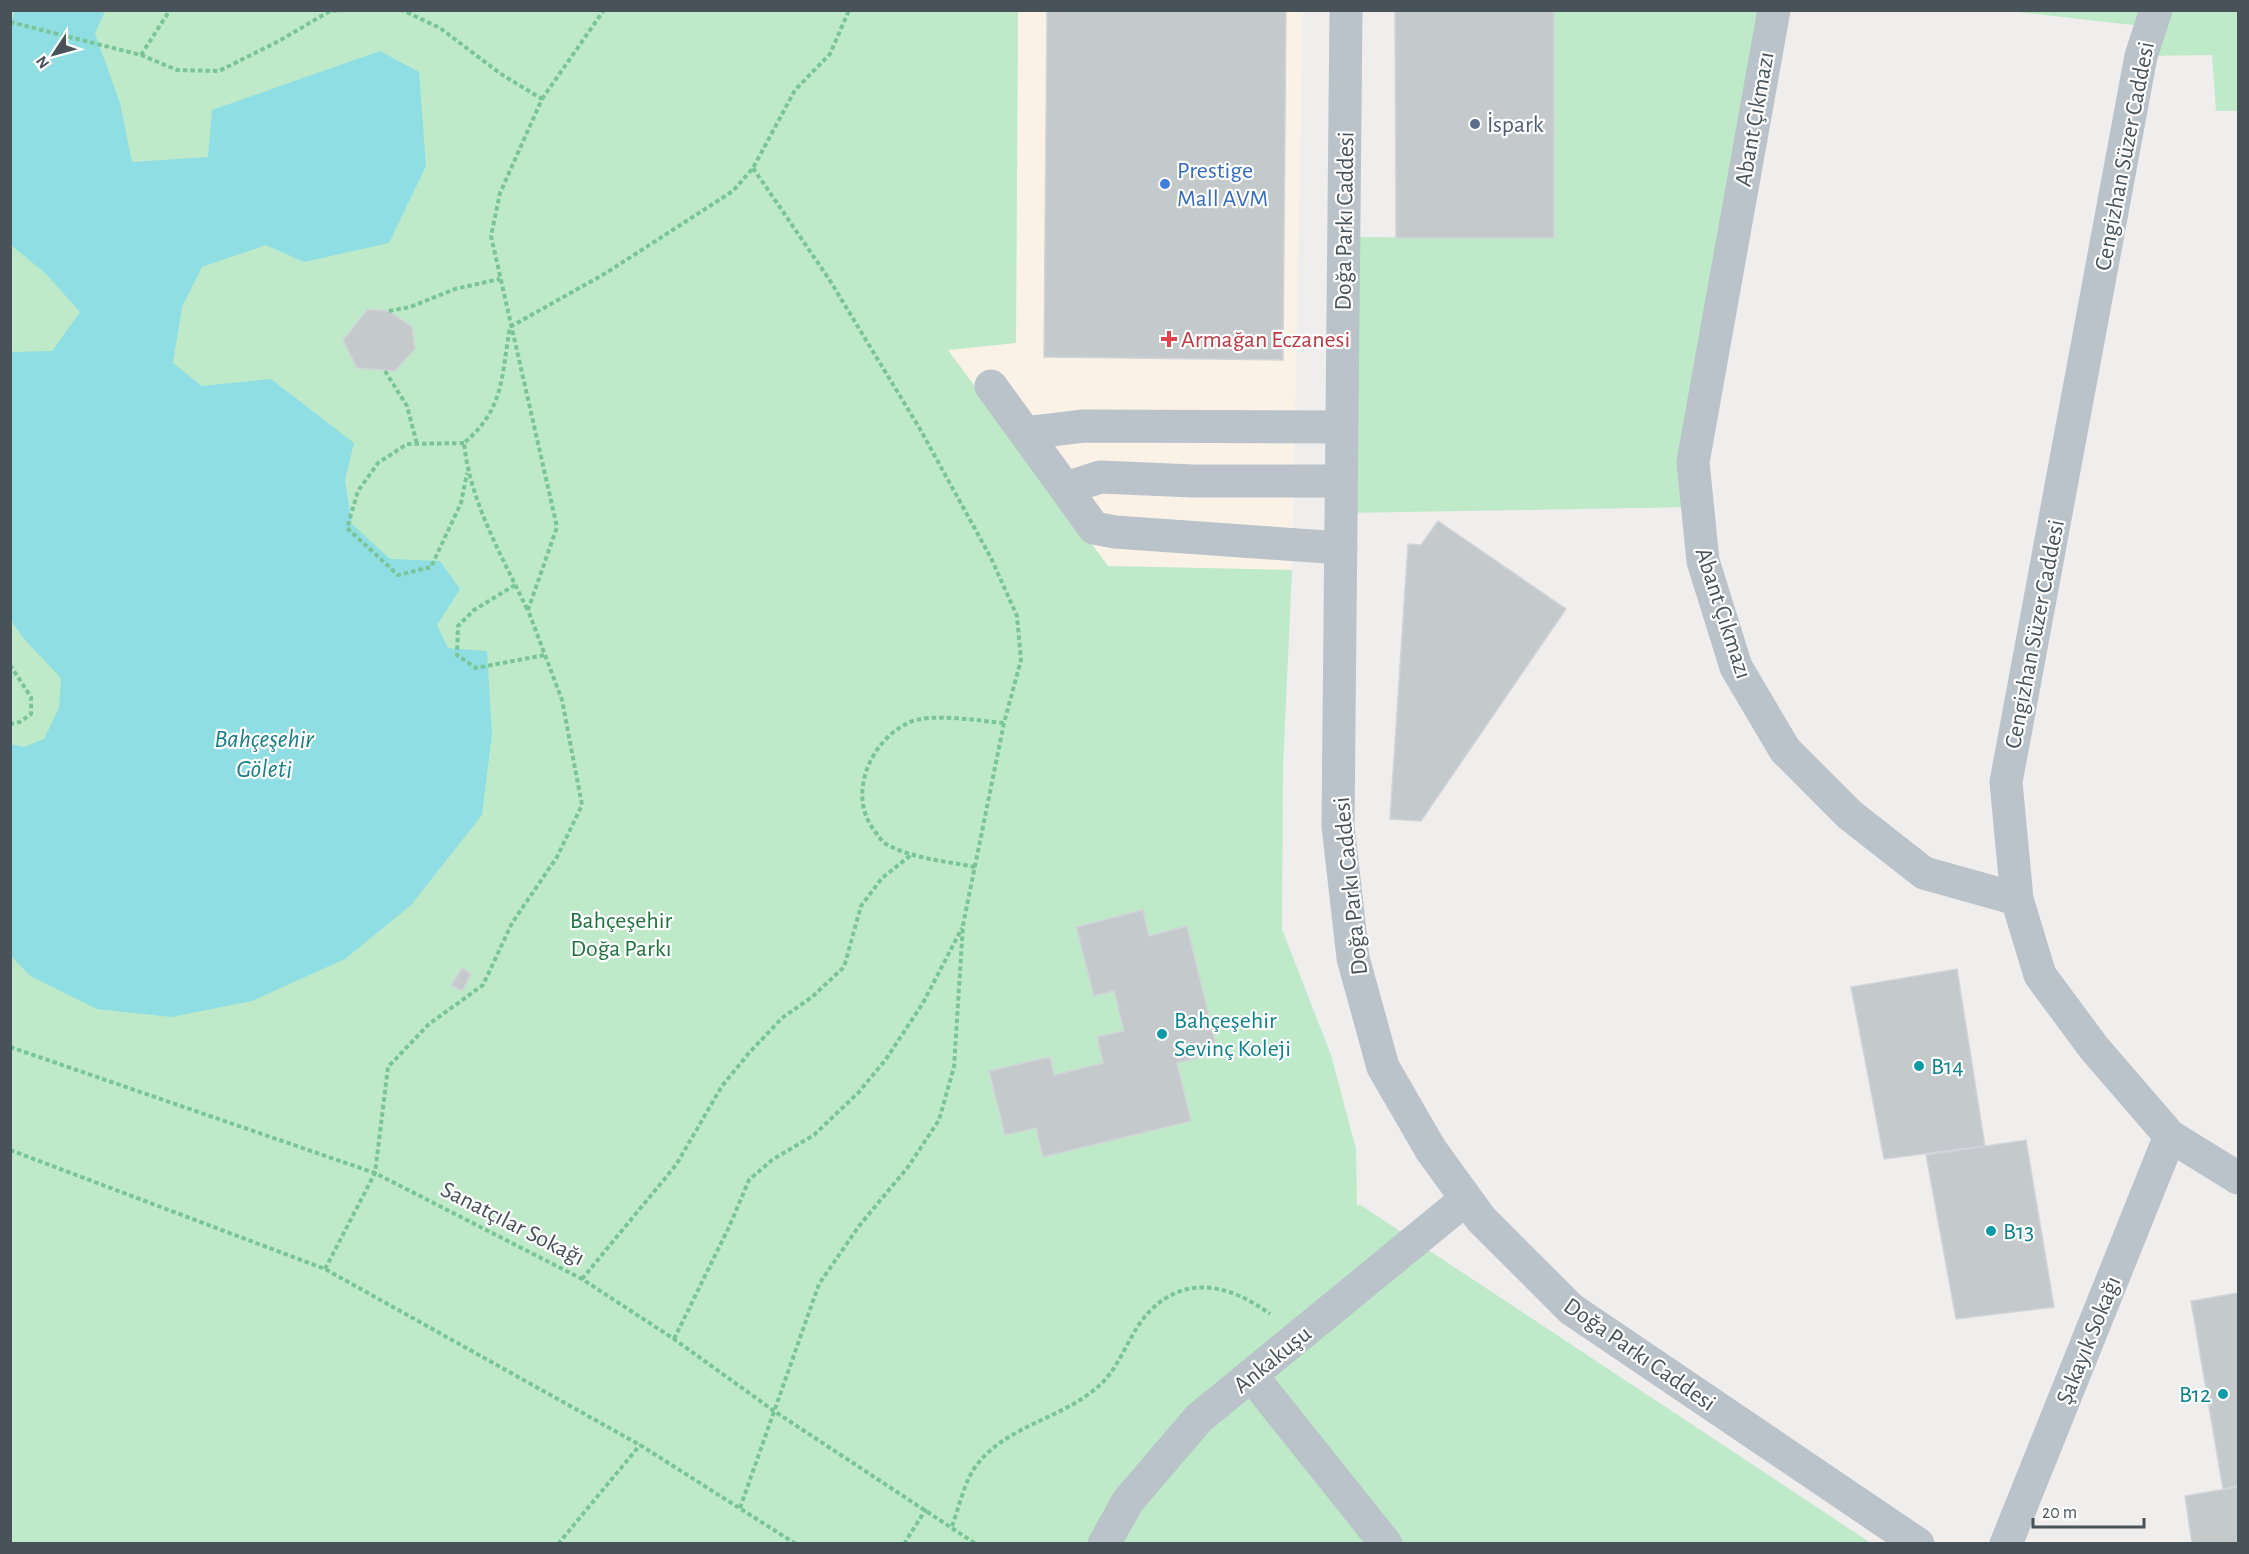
<svg xmlns="http://www.w3.org/2000/svg" width="2249" height="1554" viewBox="0 0 2249 1554" font-family="'Alegreya Sans',sans-serif">
  <style>
    .commercial { fill: #faf2e7 }
    .green { fill: #beeac9 }
    .water { fill: #8fdee4 }
    .building { fill: #c4c9cc; stroke: #d1d4d8; stroke-width: 1.5 }
    .lines { fill: none; stroke-linecap: round; stroke-linejoin: round }
    .path { stroke: #79c596; stroke-width: 4; stroke-dasharray: 4.5 3; stroke-linecap: butt }
    .minor { stroke: #b9c3c9; stroke-width: 33 }
    .service-dot { fill: #5c6f8a; stroke: #fff; stroke-width: 2 }
    .shop-dot { fill: #3f7fe0; stroke: #fff; stroke-width: 2 }
    .health-dot { fill: #e0444e; stroke: #fff; stroke-width: 2 }
    .culture-dot { fill: #0f9aa8; stroke: #fff; stroke-width: 2 }
    .labels { text-anchor: middle; stroke-width: 4.5; stroke-linejoin: round; paint-order: stroke }
    .street-label { font-size: 24px; fill: #475359; stroke: #fff }
    .service-label { font-size: 24px; fill: #4e5e75; stroke: #fff; text-anchor: start }
    .shop-label { font-size: 24px; fill: #366cbe; stroke: #fff; text-anchor: start }
    .health-label { font-size: 24px; fill: #be3a42; stroke: #fff; text-anchor: start }
    .park-label { font-size: 24px; fill: #1e733d; stroke: #fff }
    .culture-label { font-size: 24px; fill: #0d838f; stroke: #fff; text-anchor: start }
    .water-label { font-size: 26px; font-style: italic; fill: #177e86; stroke: #fff }
  </style>
  <rect width="100%" height="100%" fill="#f0eded"/>
  <path class="commercial" d="M1018,11H1303L1292,570L1108,566L948,350L1016,343Z"/>
  <path class="green" d="M11,10L1018,11L1016,343L948,350L1108,566L1292,570L1283,767L1282,929L1331,1055L1356,1149L1357,1206L1359,1204L1871,1543L11,1544Z
    M1554,11H1774L1697,507L1341,513L1344,237L1554,238Z
    M2009,11H2238V111H2216L2212,55L2141,56L2150,27Z"/>
  <path class="water" d="M15,10L105,11L95,34L120,103L132,162L208,157L212,110L380,51L419,72L426,166L389,243L304,262L266,245L202,267L182,307L173,363L202,386L271,379L354,443L345,480L352,524L390,559L440,561L460,589L437,625L448,648L487,651L492,734L482,815L411,905L345,959L252,1001L171,1017L97,1009L30,976L11,956V744L24,747L44,739L59,708L61,679C45,658 22,642 11,619V352L52,351L80,312L46,274L11,245L10,28Z"/>
  <path class="building" d="M1047,10H1286L1283,360L1044,357Z
    M1395,10H1554V238H1396Z
    M368,309L389,311L412,327L415,349L395,371L357,368L343,340Z
    M1438,521L1566,609L1421,821L1390,819L1408,544L1421,545Z
    M1143,910L1149,936L1187,926L1218,1053L1177,1063L1191,1121L1043,1157L1036,1128L1005,1135L989,1071L1050,1057L1054,1075L1103,1063L1097,1037L1124,1031L1114,991L1094,996L1076,927Z
    M462,968L471,974L462,991L451,985Z
    M1957,969L1985,1146L1884,1159L1851,987Z
    M2026,1140L2054,1307L1956,1319L1926,1155Z
    M2238,1293V1486L2223,1489L2191,1301Z
    M2238,1487V1544H2192L2185,1496Z"/>
  <g class="lines">
    <path class="path" d="M10,22L141,55L177,70L219,71L279,41L330,11L344,10
      M141,55L170,10
      M542,99L604,10
      M389,311L410,307L455,289L500,279
      M385,371L407,406L417,444
      M464,443L407,444L378,463L358,491L347,528L398,575L431,567L461,503L467,473
      M515,585L474,610L458,626L457,655L476,668L545,655
      M527,609C502,556 470,502 464,443C505,408 501,377 510,327L606,273L733,191L753,168L795,90L830,54L849,10
      M10,665L31,697V714L20,722L10,724
      M975,867C945,861 913,859 886,844C881,841 878,835 874,830C847,795 870,741 908,723C929,712 979,721 1004,723
      M10,1047L375,1173L582,1279L674,1339L774,1411L976,1544
      M10,1150L325,1269L640,1445L796,1544
      M325,1269L375,1173L388,1067L429,1024L483,985L512,923L557,857L582,805L562,700L528,610L557,527L491,236L500,193L542,99L501,74L440,28L402,10
      M582,1279L676,1165L722,1086L749,1053L782,1018L812,997L844,967L861,906L882,878L911,855
      M674,1339L729,1227L749,1180L772,1160L814,1135L859,1092L886,1059L923,1003L962,928
      M740,1508L819,1284L859,1226L908,1167L939,1120L954,1067L963,925L1004,723L1021,660L1017,616L991,558L920,429L829,279L753,168
      M952,1526C959,1508 964,1482 976,1466C1007,1424 1065,1419 1102,1383C1122,1363 1130,1331 1150,1311C1187,1273 1232,1286 1270,1314
      M558,1544L640,1445
      M904,1544L926,1509"/>
    <path class="minor" d="M1346,10L1338,826L1353,958L1383,1067L1431,1150L1481,1219L1571,1309L1918,1544
      M1774,10L1693,462L1703,561L1736,667L1785,750L1850,815L1924,873L2017,899
      M2156,10L2141,56L2006,782L2017,899L2040,975L2094,1048L2170,1136L2238,1178
      M991,386L1094,528L1115,532L1341,548
      M1025,433L1084,426L1341,427
      M1067,488L1100,477L1193,481H1340
      M1251,1375L1386,1544
      M1104,1544L1128,1501L1199,1418L1466,1199
      M2006,1544L2170,1136"/>
  </g>
  <circle class="service-dot" cx="1475" cy="124" r="6"/>
  <circle class="shop-dot" cx="1165" cy="184" r="6"/>
  <path class="health-dot" d="M1166 330h6v6h6v6h-6v6h-6v-6h-6v-6h6z"/>
  <g class="culture-dot">
    <circle cx="1162" cy="1034" r="6"/>
    <circle cx="1919" cy="1066" r="6"/>
    <circle cx="1991" cy="1231" r="6"/>
    <circle cx="2223" cy="1394" r="6"/>
  </g>
  <g class="labels">
    <g class="street-label">
      <text transform="translate(1754 119) rotate(-80)" y="8">Abant Çıkmazı</text>
      <text transform="translate(2124 156) rotate(-79)" y="8">Cengizhan Süzer Caddesi</text>
      <text transform="translate(1344 221) rotate(-89)" y="8">Doğa Parkı Caddesi</text>
      <text transform="translate(1724 613) rotate(72)" y="8">Abant Çıkmazı</text>
      <text transform="translate(2034 634) rotate(-79)" y="8">Cengizhan Süzer Caddesi</text>
      <text transform="translate(1350 886) rotate(-96)" y="8">Doğa Parkı Caddesi</text>
      <text transform="translate(513 1223) rotate(27)" y="8">Sanatçılar Sokağı</text>
      <text transform="translate(2088 1340) rotate(-68)" y="8">Şakayık Sokağı</text>
      <text transform="translate(1640 1354) rotate(35)" y="8">Doğa Parkı Caddesi</text>
      <text transform="translate(1272 1359) rotate(-39)" y="8">Ankakuşu</text>
    </g>
    <g class="service-label">
      <text x="1487" y="132">İspark</text>
    </g>
    <g class="shop-label">
      <text x="1177" y="178">Prestige<tspan x="1177" dy="28">Mall AVM</tspan></text>
    </g>
    <g class="health-label">
      <text x="1181" y="347">Armağan Eczanesi</text>
    </g>
    <g class="park-label">
      <text x="621" y="928">Bahçeşehir<tspan x="621" dy="28">Doğa Parkı</tspan></text>
    </g>
    <g class="culture-label">
      <text x="1174" y="1028">Bahçeşehir<tspan x="1174" dy="28">Sevinç Koleji</tspan></text>
      <text x="1931" y="1074">B14</text>
      <text x="2003" y="1239">B13</text>
      <text x="2211" y="1402" text-anchor="end">B12</text>
    </g>
    <g class="water-label">
      <text x="264" y="747">Bahçeşehir<tspan x="264" dy="30">Göleti</tspan></text>
    </g>
  </g>
  <rect width="2249" height="1554" fill="none" stroke="#475359" stroke-width="24"/>
  <g transform="translate(54 54) rotate(234)" stroke="#ffffff" stroke-width="4.5" paint-order="stroke">
  <path d="M0-4.5L10 22L0 15L-10 22Z" fill="#475359"/>
  <text y="-9" font-size="16" font-weight="bold" text-anchor="middle" fill="#475359">N</text>
  </g>
  <path d="M2033 1518v9h111v-9" fill="none" stroke="#475359" stroke-width="3"/>
  <text x="2042" y="1518" font-size="18" fill="#475359" stroke="#ffffff" stroke-width="4.5" paint-order="stroke">20 m</text>
</svg>
